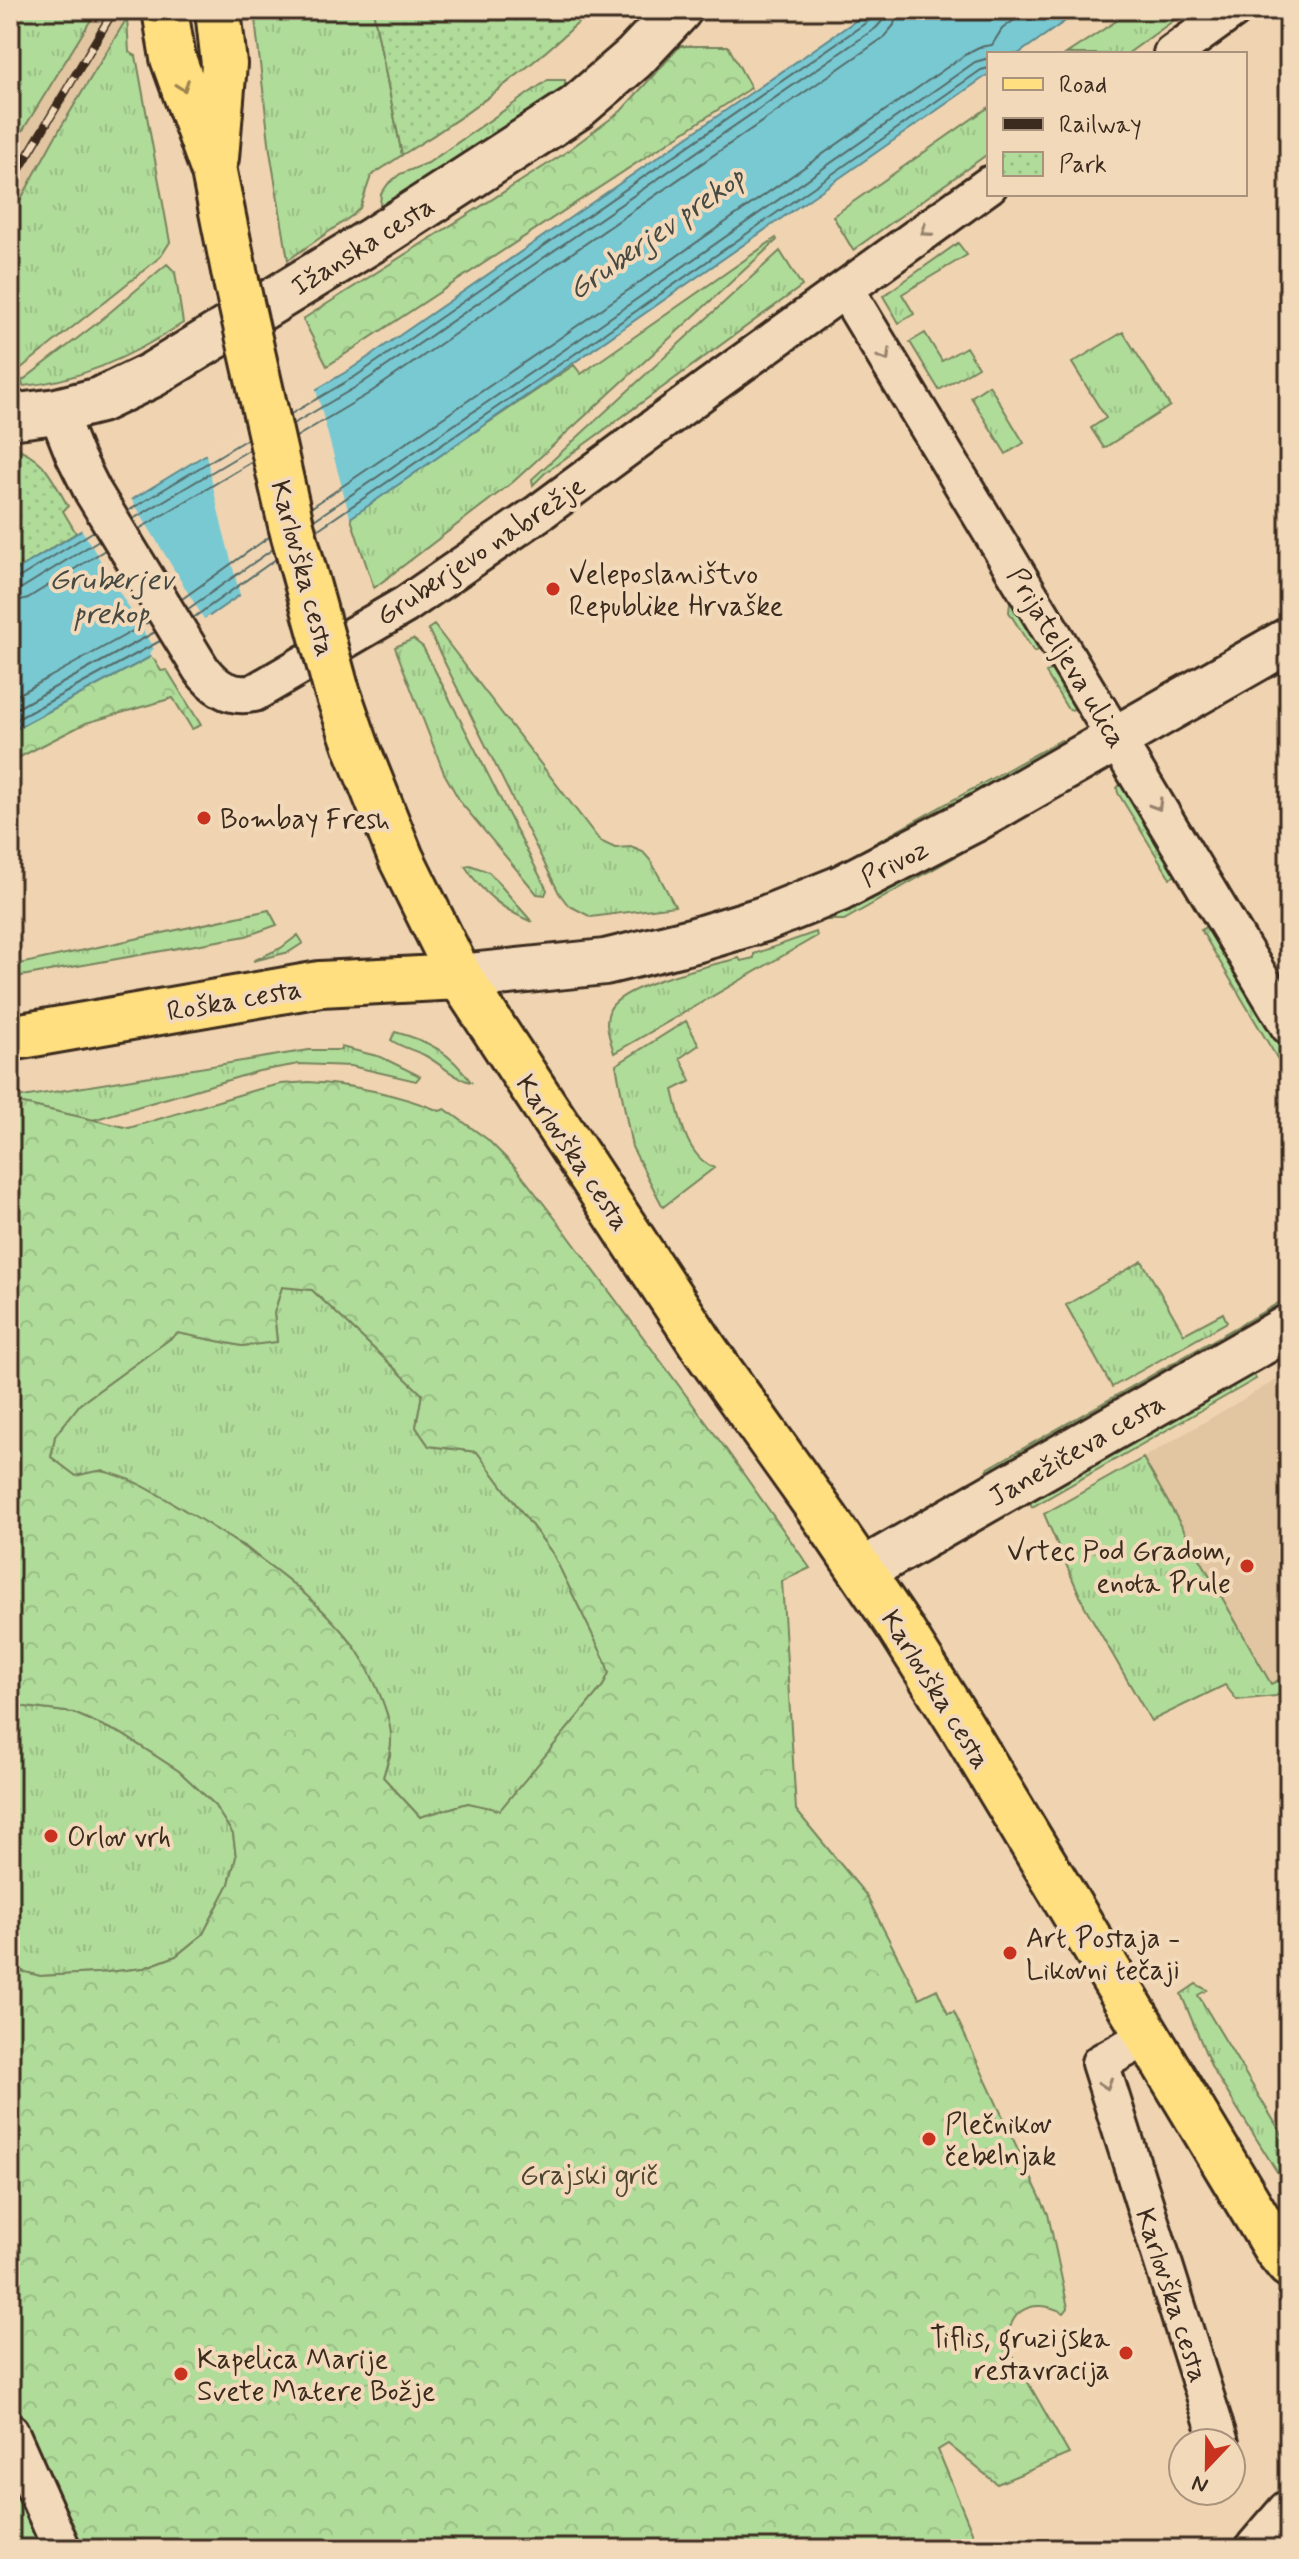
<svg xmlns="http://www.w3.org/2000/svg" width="1299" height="2559" viewBox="0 0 1299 2559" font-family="Mynerve,sans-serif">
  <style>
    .built { fill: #e2c5a1 }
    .grass { fill: url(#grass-tufts); stroke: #76835c; stroke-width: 2 }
    .forest { fill: url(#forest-crowns); stroke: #76835c; stroke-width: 2; fill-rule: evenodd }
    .park { fill: url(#park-dots); stroke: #76835c; stroke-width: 2 }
    .water { fill: #79c9d3; stroke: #60898b; stroke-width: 2 }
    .pier { fill: #f0d4b1 }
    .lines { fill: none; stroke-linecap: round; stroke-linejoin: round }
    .shore { stroke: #546a66; stroke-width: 2 }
    .street-casing { stroke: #3b2a1e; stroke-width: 42 }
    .secondary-casing { stroke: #3b2a1e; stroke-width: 50 }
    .primary-casing { stroke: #3b2a1e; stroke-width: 50 }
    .street { stroke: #f2d9ba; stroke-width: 36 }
    .secondary { stroke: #f2d9ba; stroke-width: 44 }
    .primary { stroke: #ffdf80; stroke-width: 44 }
    .rail-casing { stroke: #3b2a1e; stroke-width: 9 }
    .rail { stroke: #f2d9ba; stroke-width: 6; stroke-dasharray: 18; stroke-linecap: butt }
    .primary-bridge-casing { stroke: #3b2a1e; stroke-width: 50; stroke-linecap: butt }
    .primary-bridge { stroke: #ffdf80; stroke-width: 44 }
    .oneway { stroke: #9d844f }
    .oneway2 { stroke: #96826c }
    .poi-dot { fill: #c8321e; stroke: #f2d9ba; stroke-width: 3 }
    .labels { text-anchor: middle; stroke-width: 8; stroke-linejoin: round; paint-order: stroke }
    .street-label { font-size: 28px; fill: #3b2a1e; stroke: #f2d9ba }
    .poi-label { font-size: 28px; fill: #3b2a1e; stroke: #f2d9ba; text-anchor: start }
    .park-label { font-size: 28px; fill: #4d4531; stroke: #f2d9ba }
    .water-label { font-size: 30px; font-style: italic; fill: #474a42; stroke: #f2d9ba }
  </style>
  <defs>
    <pattern id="grass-tufts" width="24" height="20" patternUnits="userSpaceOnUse" patternTransform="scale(2)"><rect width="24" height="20" fill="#b0dc9a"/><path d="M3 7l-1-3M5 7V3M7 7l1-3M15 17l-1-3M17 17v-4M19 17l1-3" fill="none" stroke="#98bd84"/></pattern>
    <pattern id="forest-crowns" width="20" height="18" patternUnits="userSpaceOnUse" patternTransform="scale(2)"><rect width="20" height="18" fill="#b0dc9a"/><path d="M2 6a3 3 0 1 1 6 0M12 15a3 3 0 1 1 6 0" fill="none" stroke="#98bd84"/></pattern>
    <pattern id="park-dots" width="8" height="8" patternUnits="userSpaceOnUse" patternTransform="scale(2)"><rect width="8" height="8" fill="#b0dc9a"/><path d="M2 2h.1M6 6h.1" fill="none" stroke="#98bd84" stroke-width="1.8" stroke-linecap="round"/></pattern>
  </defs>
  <rect width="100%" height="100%" fill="#f0d4b1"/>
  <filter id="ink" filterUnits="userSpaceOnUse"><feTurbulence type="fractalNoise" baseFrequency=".0125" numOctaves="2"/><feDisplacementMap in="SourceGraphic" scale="16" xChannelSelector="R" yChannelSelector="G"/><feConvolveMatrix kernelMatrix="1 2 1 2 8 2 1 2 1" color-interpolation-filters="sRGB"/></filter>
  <g filter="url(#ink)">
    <path class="built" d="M97,10H131L55,137L10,219V151Z
      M1288,1373L1289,1675L1271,1685L1143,1458Z"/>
    <path class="grass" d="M10,10H97L10,151Z
      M254,10H373L402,155L371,176L360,208L353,215L288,260L270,151Z
      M1133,10H1188L1127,54H1066Z
      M127,18L129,52L136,56L170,242L161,256L148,267L10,377V219L55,137Z
      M548,80H565L566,94L379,216L381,194L388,184L400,174L428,163Z
      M989,107V153L853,250L833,216Z
      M776,238L777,240L513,482L374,588L350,516L574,365L581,374Z
      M958,243L967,255L902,294L914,314L899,323L883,296Z
      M780,251L802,286L545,473L533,485L532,479Z
      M167,264L175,272L183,323C136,354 80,381 23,386L22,381L96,324Z
      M1123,332L1170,406L1104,448L1091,428L1106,418L1072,363Z
      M925,333L942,361L966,347L978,367L939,390L910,342Z
      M989,385L1024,443L1006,454L971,397Z
      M1010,603L1019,610L1041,648L1034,652L1009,612Z
      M434,625L600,841L615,848L631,847L643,852L651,861L675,906L591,917L568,905L559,893L428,629Z
      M413,639L423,647L547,890L545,895L537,894L461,803L444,773L396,650L395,647Z
      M1054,668L1077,707L1072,710L1067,708L1046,673Z
      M1061,740L1071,743L939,820L830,868Z
      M1091,777L1088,781L844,920H828L826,916Z
      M1122,782L1178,874L1170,878L1118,793L1117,788Z
      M470,865L489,872L532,922C503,910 482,893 465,866Z
      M269,910L277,925L246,936L10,978V966Z
      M1208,925L1280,1032L1275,1036L1289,1061V1078L1201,930Z
      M816,932L817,936L614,1053C610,1038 603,1024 610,1009C623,984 710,966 739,958L741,961L754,958V954Z
      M298,935L303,943L289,952L253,961L281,948Z
      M686,1021L699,1045L680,1058L691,1081L673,1090C680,1117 685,1155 714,1168L663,1207L632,1147L616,1065Z
      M395,1032C429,1041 450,1052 471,1082C455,1079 441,1064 426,1056C415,1050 402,1048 391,1040Z
      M341,1047L381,1057L420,1076L416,1081L351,1066L299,1064L259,1071L93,1120L10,1101V1099L309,1050H341Z
      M1142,1261L1184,1334L1223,1313L1227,1322L1112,1387L1066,1305Z
      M282,1287L312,1290L422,1394L416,1427L429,1446L477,1452L553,1554L605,1660L609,1673L603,1686L500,1811L468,1803L420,1817L383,1777L390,1756L391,1736L387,1714L372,1680L352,1643L323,1611L246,1547L103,1470L76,1476L51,1457L55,1436L80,1404L178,1333L242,1346L277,1341L274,1313Z
      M1289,1297V1307L991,1476L987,1469Z
      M1251,1371L1256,1379L1032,1507L1030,1502L1054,1484Z
      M1143,1458L1271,1684L1285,1677L1289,1683V1689L1276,1696L1237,1700L1225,1685L1151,1721L1084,1605L1044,1514Z
      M10,1705L74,1713L122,1734L179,1771L213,1803L233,1834L236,1857L229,1884L203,1934L176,1956L144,1968L98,1973L40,1976L10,1968Z
      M1196,1984L1207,1990L1198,1995L1289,2146V2191L1212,2068L1181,1994Z"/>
    <path class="forest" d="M680,46H728L751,88L327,366L303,319L562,155L621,111Z
      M152,656L161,671L167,670L201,725L192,729L173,698L86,723L10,762V732Z
      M309,1082C355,1085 397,1094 440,1111L445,1109L487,1139L515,1167L561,1226L728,1452L810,1568L782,1581L796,1810L866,1895L919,1998L937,1989L948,2014L954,2012L1048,2214L1068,2308L1064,2313C1031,2295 1002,2313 1010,2351L1069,2454L997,2484L948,2444L938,2450L979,2549H10V1968L40,1976L98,1973L144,1968L176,1956L203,1934L229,1884L236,1857L233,1834L213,1803L179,1771L122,1734L74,1713L10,1705V1101L129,1128L255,1090L281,1084ZM282,1287L312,1290L422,1394L416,1427L429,1446L477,1452L553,1554L605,1660L609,1673L603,1686L500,1810L468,1803L420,1817L383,1777C387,1763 392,1749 391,1735C389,1708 367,1662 350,1641C307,1587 246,1547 188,1512C162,1497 136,1479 106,1472C97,1469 85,1474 76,1476L51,1457L55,1436L80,1404L178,1333L242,1346L277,1342L274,1313Z"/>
    <path class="park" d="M373,10H592C533,66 472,113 402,155Z
      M10,445C46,459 49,474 68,506L63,511L76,533L10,574Z"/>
    <path class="water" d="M871,10H1081L1018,54H989V74L152,656L10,732V574L200,458L351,369Z"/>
    <path class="pier" d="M315,386L351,521L241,599L220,518L205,450Z
      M134,493L130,497L204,619L209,616L211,620L154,660L149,653L154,649L80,527L74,529Z"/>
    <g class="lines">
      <path class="shore" d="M291,414L356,376L870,20L875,10
        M293,424L361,384L876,28L883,20L885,10
        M296,437L368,394L883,38L894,25L897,10
        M312,507L557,340L969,52L979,47L992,45L1002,29L1028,10
        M128,511L247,439
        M133,519L249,450
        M314,520L564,350L975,62L989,58
        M139,529L252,462
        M317,530L569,358L981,70L989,68
        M10,580L17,579L94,531
        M10,590L22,588L99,540
        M182,599L269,537
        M10,603L28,598L105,550
        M188,609L273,549
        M193,618L276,559
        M10,699L149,622
        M10,712L155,632
        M10,723L160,641"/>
      <g class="street-casing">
        <path id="street" d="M1172,54L1233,10
          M845,289L1289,1026
          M57,411L74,454L93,492L201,669C215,688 231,698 254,693L405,605L540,512L709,387L989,185
          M1148,2036L1100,2063L1220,2443
          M10,2432L62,2549"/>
      </g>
      <g class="secondary-casing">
        <path id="secondary" d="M10,417L57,411L100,400L152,375L374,239L576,108L634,58L679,10
          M460,977L605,962L695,940L764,919L839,889L975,819L1289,640
          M862,1571L1289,1327
          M1258,2549L1289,2513"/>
      </g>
      <g class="primary-casing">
        <path id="primary" d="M165,10L173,58L214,172L236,281
          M216,158L224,64L218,10
          M336,688L357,748L401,858L460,977L706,1351L826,1519L900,1628L961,1725L1276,2249L1289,2265
          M10,1038L320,984L460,977"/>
      </g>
      <use href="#street" class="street"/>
      <use href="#secondary" class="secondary"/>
      <use href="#primary" class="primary"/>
      <g class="rail-casing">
        <path id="rail" d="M10,185L114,10"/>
      </g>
      <use href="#rail" class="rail"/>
      <g class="primary-bridge-casing">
        <path id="primary-bridge" d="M236,281L291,525L336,688"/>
      </g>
      <use href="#primary-bridge" class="primary-bridge"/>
    </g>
    <defs><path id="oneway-chevron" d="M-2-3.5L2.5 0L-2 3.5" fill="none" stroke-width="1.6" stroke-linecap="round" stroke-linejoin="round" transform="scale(2)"/></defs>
    <use class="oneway" href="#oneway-chevron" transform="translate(183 86) rotate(70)"/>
    <g class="oneway2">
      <use href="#oneway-chevron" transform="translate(926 231) rotate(144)"/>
      <use href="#oneway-chevron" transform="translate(885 356) rotate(59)"/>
      <use href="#oneway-chevron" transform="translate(1157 805) rotate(59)"/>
      <use href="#oneway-chevron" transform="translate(1106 2084) rotate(72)"/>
    </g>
  </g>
  <g class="poi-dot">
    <circle cx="553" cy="589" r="8"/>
    <circle cx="204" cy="818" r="8"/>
    <circle cx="1247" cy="1566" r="8"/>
    <circle cx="51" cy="1836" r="8"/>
    <circle cx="1010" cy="1953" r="8"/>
    <circle cx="929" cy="2139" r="8"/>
    <circle cx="1126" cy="2353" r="8"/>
    <circle cx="181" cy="2374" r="8"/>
  </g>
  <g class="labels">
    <g class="street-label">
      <text transform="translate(362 245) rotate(-32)" y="10">Ižanska cesta</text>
      <text transform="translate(480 550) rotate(-34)" y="10">Gruberjevo nabrežje</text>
      <text transform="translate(304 568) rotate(75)" y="10">Karlovška cesta</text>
      <text transform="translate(1068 657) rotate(59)" y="10">Prijateljeva ulica</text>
      <text transform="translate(894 862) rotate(-27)" y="10">Privoz</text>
      <text transform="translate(234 999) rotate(-10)" y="10">Roška cesta</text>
      <text transform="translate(574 1152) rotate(56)" y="10">Karlovška cesta</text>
      <text transform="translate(1076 1449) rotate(-30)" y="10">Janežičeva cesta</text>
      <text transform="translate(937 1689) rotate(58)" y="10">Karlovška cesta</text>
      <text transform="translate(1173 2295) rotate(72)" y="10">Karlovška cesta</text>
    </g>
    <g class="poi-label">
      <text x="569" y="583">Veleposlaništvo<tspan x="569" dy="32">Republike Hrvaške</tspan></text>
      <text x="220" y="828">Bombay Fresh</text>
      <text x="1231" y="1560" text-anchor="end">Vrtec Pod Gradom,<tspan x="1231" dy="32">enota Prule</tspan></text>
      <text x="67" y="1846">Orlov vrh</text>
      <text x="1026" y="1947">Art Postaja -<tspan x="1026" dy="32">Likovni tečaji</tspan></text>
      <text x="945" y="2133">Plečnikov<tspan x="945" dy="32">čebelnjak</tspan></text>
      <text x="1110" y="2347" text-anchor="end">Tiflis, gruzijska<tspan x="1110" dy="32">restavracija</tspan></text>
      <text x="197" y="2368">Kapelica Marije<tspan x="197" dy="32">Svete Matere Božje</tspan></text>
    </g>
    <g class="park-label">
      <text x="589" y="2184">Grajski grič</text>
    </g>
    <g class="water-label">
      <text transform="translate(656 233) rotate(-35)" y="10">Gruberjev prekop</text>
      <text x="111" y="589">Gruberjev<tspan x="111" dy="34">prekop</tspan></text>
    </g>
  </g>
  <rect width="1299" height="2559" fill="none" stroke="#f2d9ba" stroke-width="40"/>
  <rect x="20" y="20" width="1259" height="2519" fill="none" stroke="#3b2a1e" stroke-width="3" filter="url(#ink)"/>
  <rect x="987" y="52" width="260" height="144" fill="#f2d9ba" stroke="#a9937c" stroke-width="2"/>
  <rect x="1003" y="78" width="40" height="12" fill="#ffdf80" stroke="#a9937c" stroke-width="2"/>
  <text x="1059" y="92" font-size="24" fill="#3b2a1e">Road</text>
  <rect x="1003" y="118" width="40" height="12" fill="#3b2a1e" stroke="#a9937c" stroke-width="2"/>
  <text x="1059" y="132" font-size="24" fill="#3b2a1e">Railway</text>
  <rect x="1003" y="152" width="40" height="24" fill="url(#park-dots)" stroke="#a9937c" stroke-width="2"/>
  <text x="1059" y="172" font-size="24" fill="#3b2a1e">Park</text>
  <g transform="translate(1207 2467) rotate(202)"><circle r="38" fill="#f2d9ba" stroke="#a9937c" stroke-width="2"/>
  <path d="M0-6L14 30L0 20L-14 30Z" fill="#c8321e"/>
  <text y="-12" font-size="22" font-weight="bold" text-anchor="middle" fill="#3b2a1e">N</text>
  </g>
</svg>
